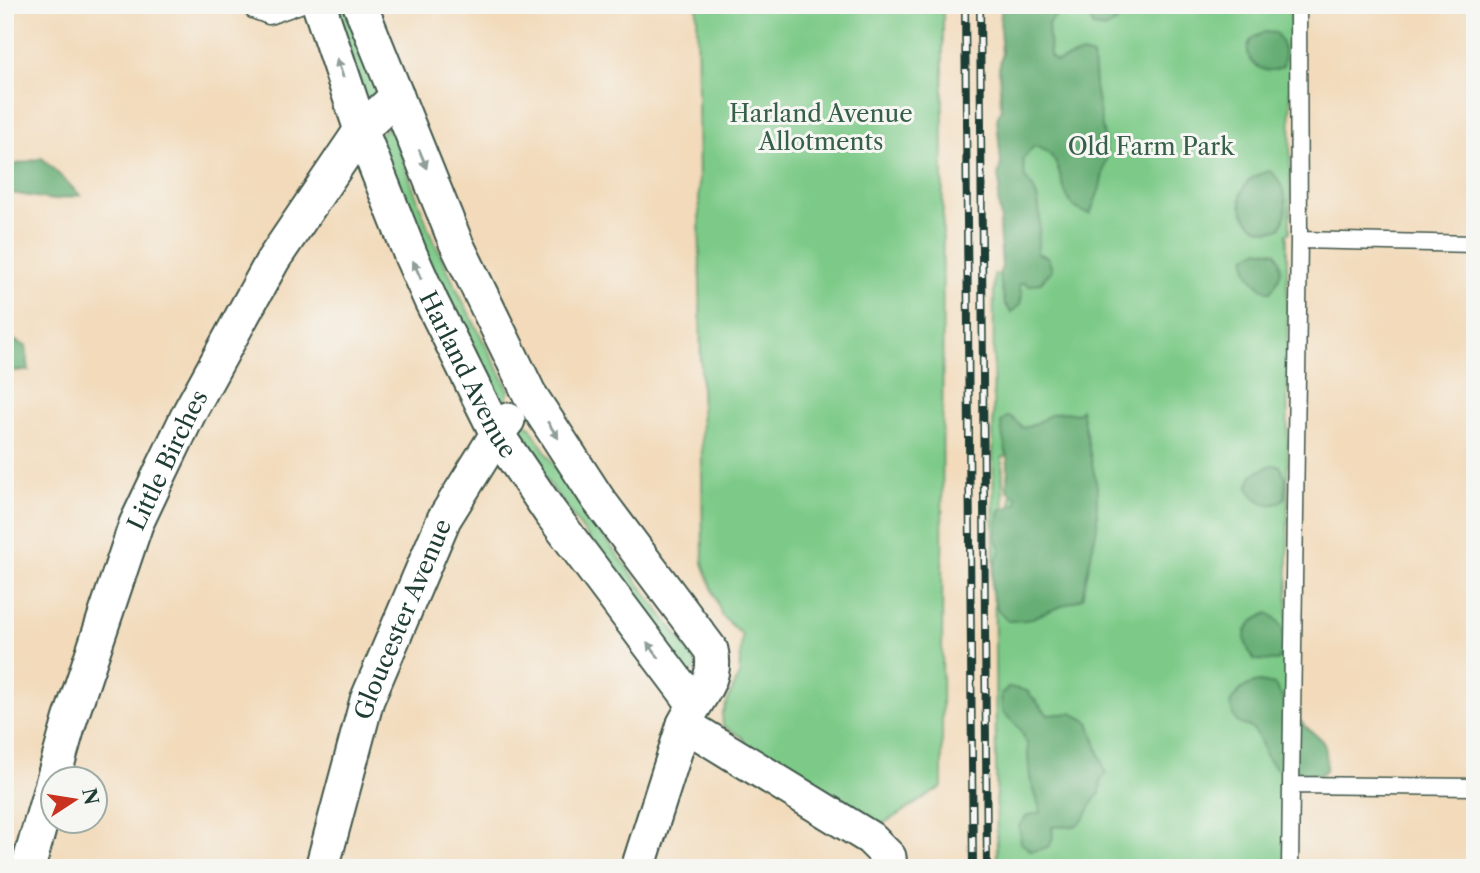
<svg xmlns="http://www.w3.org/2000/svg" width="1480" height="873" viewBox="0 0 1480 873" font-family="'Libre Caslon Text',serif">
<rect width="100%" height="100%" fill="#f6f6f2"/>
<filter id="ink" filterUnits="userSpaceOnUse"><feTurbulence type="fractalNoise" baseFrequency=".0143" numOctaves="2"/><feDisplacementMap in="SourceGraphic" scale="14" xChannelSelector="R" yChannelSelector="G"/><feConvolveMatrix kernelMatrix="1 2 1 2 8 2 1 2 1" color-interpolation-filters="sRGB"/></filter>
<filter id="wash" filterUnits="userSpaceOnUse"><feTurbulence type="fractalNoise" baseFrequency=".00686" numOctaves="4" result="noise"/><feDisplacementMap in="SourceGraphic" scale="28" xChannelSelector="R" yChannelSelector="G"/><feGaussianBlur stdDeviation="1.57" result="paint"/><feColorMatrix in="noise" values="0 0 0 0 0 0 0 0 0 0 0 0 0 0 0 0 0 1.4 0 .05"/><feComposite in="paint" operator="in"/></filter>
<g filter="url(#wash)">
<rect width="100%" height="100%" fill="#f2daba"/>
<!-- green -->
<path fill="#7dca88" stroke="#4e845e" stroke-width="2" fill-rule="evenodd" d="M335,5H342L346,10L376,90L374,99L365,102Z
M697,5H943L942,787L878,827L749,749L742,737L723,726L722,714L739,675L742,635L722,616L703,563Z
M1009,5H1291L1290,232L1287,234V244L1288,553L1285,868H997L993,444L994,275L999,274L1005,303L1010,311ZM1011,453L1012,621L1008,620L1002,458Z
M388,127L392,131L431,235L461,298L509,390L507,399L498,401L456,327L376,137Z
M524,422L530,427L571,492L694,658L696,667L693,671L685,672L514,435Z"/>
<!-- forest -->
<path fill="#66ae74" stroke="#427654" stroke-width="2" d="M1001,5H1125L1117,22L1105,29L1094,27L1087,13L1074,11L1056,15L1048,24L1050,56L1056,62L1083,53L1093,56L1095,86L1107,155L1100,188L1090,214C1050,206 1073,155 1034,146L1023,159L1025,178C1045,196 1040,228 1037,253L1048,257L1052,270L1040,283L1029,286L1024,282L1019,285L1022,295L1020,305L1011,312L1005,303L999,274L1002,267L999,227L1001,221L998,199L1000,186L998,176L1001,163L997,119L1001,109L999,68L1002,55L1000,29Z
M1264,32L1276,33C1284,45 1286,52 1283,66C1258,81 1238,52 1253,38C1254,37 1263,33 1264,32Z
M42,158L80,195L53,200L5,192V167Z
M1270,171C1286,184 1291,211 1280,228C1246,243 1217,182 1270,171Z
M1259,249L1276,252C1284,267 1281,279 1270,292C1256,287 1244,272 1246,257Z
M5,336L26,346L29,371H5Z
M1081,409L1097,487V527L1082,598L1027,620L1008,621C985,601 989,574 1001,549L996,538L1000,510L1017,504V497L1007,490C1006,481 1008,475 1008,467C1008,452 1001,438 1001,422L1007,417H1011L1023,428C1048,423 1045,407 1077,414Z
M1271,465L1280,466L1286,478L1285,498C1271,511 1257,502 1248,488L1252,475Z
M1268,613C1286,623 1290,645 1277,661L1254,660C1239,636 1242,625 1268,613Z
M1259,682L1275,685C1282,697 1290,709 1298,719C1318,742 1329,733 1326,770C1322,773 1317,778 1312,779C1296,783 1272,769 1265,755C1262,748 1261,740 1257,734C1244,717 1237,736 1230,703C1239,690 1244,685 1259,682Z
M1009,687L1027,691L1048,715L1072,713L1089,722L1106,774L1101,780L1100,794C1088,802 1090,818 1076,825C1068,829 1060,825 1052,827C1055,846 1049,849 1031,851L1021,843L1019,826L1027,816L1041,812L1030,778L1027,744L1020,729L1002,711L1001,694Z"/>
</g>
<g filter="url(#ink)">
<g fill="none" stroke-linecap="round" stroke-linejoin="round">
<!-- service casing -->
<g stroke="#3f5548" stroke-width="19">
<path id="service" d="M249,5L253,10L269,16L300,5
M1298,5L1299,240
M1291,785L1299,240L1475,244
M1290,868L1291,785L1475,787"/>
</g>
<!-- minor casing -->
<g stroke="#3f5548" stroke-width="37">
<g id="minor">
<path id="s1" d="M319,5L361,130L411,256L431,301L497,434L550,512L694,704"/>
<path d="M360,5L456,243L529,393L598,499L711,650C719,680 697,697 684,724L638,868"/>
<path d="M684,724L870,838L889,857L890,868"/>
<path id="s2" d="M28,868L70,720L136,524L154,486L190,411L273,260L361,130L397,96"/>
<path id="s3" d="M322,868L367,700L444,519L497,434L508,420"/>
</g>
</g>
<!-- service -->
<use href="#service" stroke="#fff" stroke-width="16"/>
<!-- minor -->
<use href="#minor" stroke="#fff" stroke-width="33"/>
<!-- rail casing -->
<g stroke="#1f3d34" stroke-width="8">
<path id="rail" d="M965,5L973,868
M980,5L987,868"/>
</g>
<!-- rail -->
<use href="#rail" stroke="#f6f6f2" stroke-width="5" stroke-dasharray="16" stroke-linecap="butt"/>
</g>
<!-- one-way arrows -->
<defs><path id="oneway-solid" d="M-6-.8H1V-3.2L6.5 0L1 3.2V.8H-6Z" transform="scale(1.75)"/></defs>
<g fill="#8f9e9a">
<use href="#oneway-solid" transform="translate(340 68) rotate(-109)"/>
<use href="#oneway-solid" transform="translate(423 159) rotate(68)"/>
<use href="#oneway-solid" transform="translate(417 270) rotate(-114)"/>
<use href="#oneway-solid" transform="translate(553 430) rotate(57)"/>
<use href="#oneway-solid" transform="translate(653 650) rotate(-127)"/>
</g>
</g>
<g text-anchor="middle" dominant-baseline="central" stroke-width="6" stroke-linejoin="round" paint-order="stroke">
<!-- park labels -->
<g font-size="24" fill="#366049" stroke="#f6f6f2">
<text x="821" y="113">Harland Avenue<tspan x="821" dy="28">Allotments</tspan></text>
<text x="1151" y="146">Old Farm Park</text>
</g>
<!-- street labels -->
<g font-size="24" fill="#1f3d34" stroke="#f6f6f2">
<text stroke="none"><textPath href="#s1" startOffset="399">Harland Avenue</textPath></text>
<text stroke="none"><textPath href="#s2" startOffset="432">Little Birches</textPath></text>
<text stroke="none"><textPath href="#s3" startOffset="262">Gloucester Avenue</textPath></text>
</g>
</g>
<!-- margin -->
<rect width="1480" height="873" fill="none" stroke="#f6f6f2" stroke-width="28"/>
<!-- north arrow -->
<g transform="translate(74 800) rotate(78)"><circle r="33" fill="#f6f6f2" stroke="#a0aca6" stroke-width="2"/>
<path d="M0-5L12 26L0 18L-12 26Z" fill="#c8321e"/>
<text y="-10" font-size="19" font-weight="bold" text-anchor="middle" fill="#1f3d34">N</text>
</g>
</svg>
